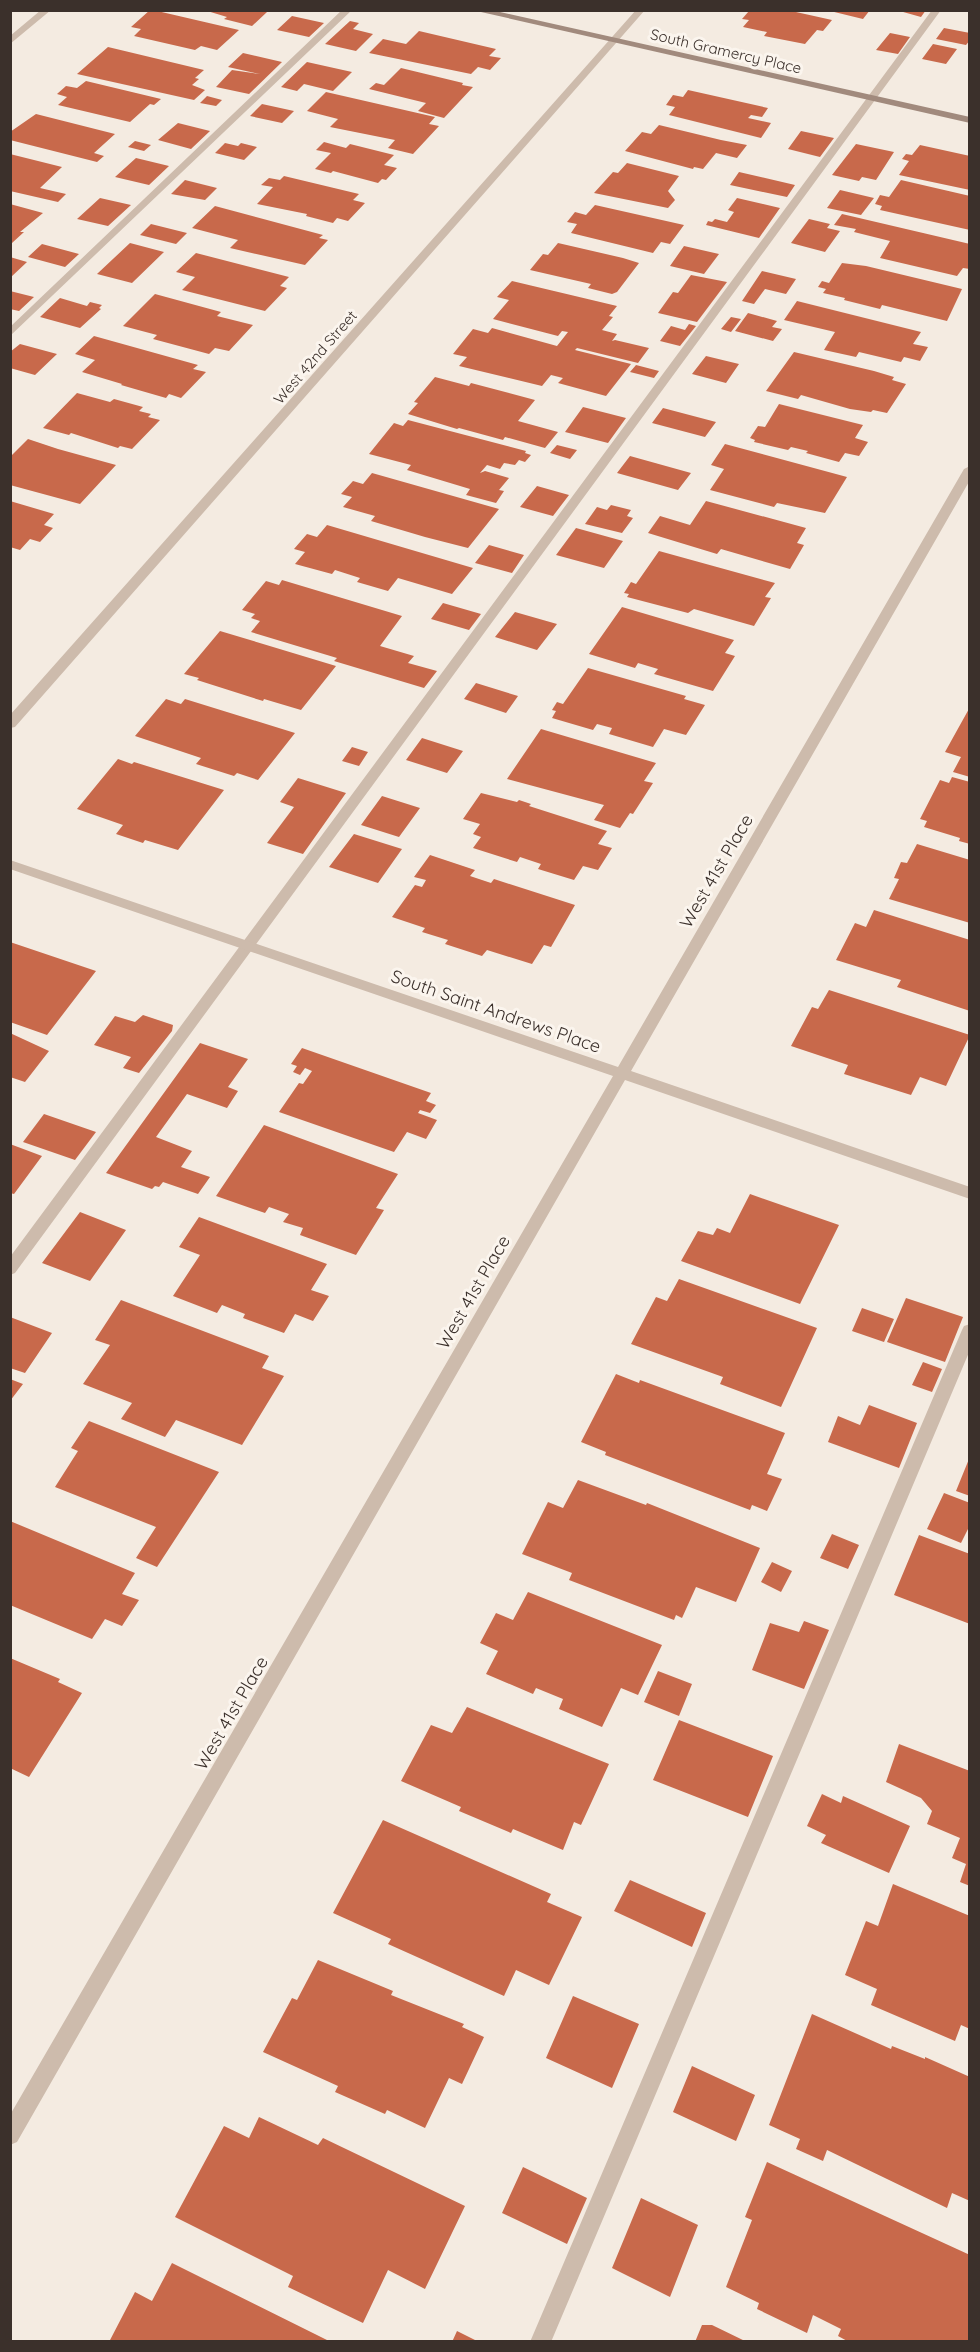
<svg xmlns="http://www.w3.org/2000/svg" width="980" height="2352" viewBox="0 0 980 2352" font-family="Quicksand,sans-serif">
<rect width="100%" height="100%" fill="#f4ebe1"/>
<!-- building -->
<path fill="#c8694b" d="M150,10H153L239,30L217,50L201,46L195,50L134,36L141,29L131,27Z
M204,10H258L267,12L252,26L224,19L227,17Z
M757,10H787L832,20L823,31L817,30L805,44L764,36L767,32L743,27L749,20L742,19L749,11Z
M826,10H870L863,19Z
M896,10H926L921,17Z
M292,16L324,23L309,37L277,30Z
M350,21L359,23L353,29L373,34L356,51L325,44Z
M944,28L970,33V40L966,45L936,39Z
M419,31L496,49L489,56L501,58L490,70L478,67L471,74L369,53L383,39L406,44Z
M890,33L910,37L898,54L876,50Z
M933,44L957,49L946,64L922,59Z
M108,47L204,70L195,78L199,79L192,85L205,90L194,100L77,74Z
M243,53L282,62L249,94L216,87L232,70L260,74L228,67Z
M307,62L352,72L333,91L304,84L297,91L281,87Z
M401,68L463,83L462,85L473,87L444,118L418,111L426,103L369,89L376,83L384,85Z
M86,81L161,99L154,105L150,104L130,122L58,105L67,97L57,94L66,86L77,88Z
M688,90L768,108L762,117L751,115L748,118L771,123L761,138L669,115L675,107L666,105L673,95L683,97Z
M326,92L435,117L429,124L439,126L413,154L388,148L395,140L330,127L338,119L307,111Z
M207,96L222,100L216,106L200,103Z
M262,104L294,111L282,123L250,116Z
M36,114L115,134L94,153L104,156L97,162L10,140V132Z
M178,123L210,131L191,149L158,140Z
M659,125L721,140L747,145L737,158L716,153L703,169L694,167L693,169L625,151L642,132L651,134Z
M801,131L834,138L820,157L788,149Z
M135,141L151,145L144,151L128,147Z
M324,142L346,148L350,144L394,155L384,165L397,168L386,180L382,179L378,183L333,171L331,173L315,169L331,153L316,150Z
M225,143L238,146L241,143L257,147L244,160L215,153Z
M856,144L894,152L876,180L862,177L859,181L832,175Z
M920,145L970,156V190L899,175L909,161L902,159L906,154L912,155Z
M10,154L62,167L40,188L66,194L58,202L10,191Z
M136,158L169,166L149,185L115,177Z
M627,163L679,176L668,191L675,200L668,208L594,193L613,172L618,173Z
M739,172L795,185L787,197L730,185Z
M284,176L359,194L353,200L365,203L348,221L337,218L333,223L306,216L307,214L257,204L273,187L261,185L269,178L280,180Z
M185,180L217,188L205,200L171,194Z
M901,180L970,196V230L880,210L882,206L875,204L880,195L889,197Z
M840,190L874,198L861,215L827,208Z
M100,198L131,205L108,226L77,219Z
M737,198L780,208L759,238L706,225L708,221L712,222L715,219L727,222L734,212L728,210Z
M10,204L43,213L20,232H24L12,243Z
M595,205L684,225L670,244L661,242L653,253L571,233L577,224L567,222L575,212L586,215Z
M215,206L323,235L319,238L328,240L305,265L230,248L238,240L192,228Z
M842,214L970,244V269L963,268L957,276L880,258L890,241L854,232L856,229L834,225Z
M809,219L830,224L827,228L840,231L825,252L791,243Z
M151,224L187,233L176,244L140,235Z
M130,243L164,252L132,283L97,274Z
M558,243L623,258L639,263L617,292L612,294L588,288L591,284L530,270L543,254L548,255Z
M42,244L79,254L65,267L28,257Z
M684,246L719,254L704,274L670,266Z
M196,253L289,277L280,286L287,288L265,311L182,290L195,277L176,272Z
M10,257L27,262L10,278Z
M842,263L866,266L962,289L947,321L882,305L880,309L844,300L845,298L823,293L826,289L818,287L822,281L829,283Z
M762,271L796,279L786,294L765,289L754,304L742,301Z
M691,275L727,282L697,322L658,313L673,292L678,293Z
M512,281L617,306L609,316L613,317L602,330L617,334L612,341L615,340L649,348L638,363L577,348L575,350L631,364L606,396L558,383L563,378L551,375L542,386L459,366L467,357L453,354L473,329L488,333L492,328L557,346L568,332L562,331L558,336L493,319L509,300L497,297Z
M10,291L34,297L19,311L10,309Z
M155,294L221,312L217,316L253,325L229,351L215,348L209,354L153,339L157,335L123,326Z
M60,298L87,306L90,302L102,305L99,308L101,309L80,328L40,317Z
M797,301L921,332L913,344L928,347L920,361L904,357L901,362L859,352L856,357L824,350L835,332L784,320Z
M748,313L777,321L772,327L782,329L773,341L735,331Z
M731,317L741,319L731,332L721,329Z
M689,324L696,326L680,346L660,341L671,326L685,330Z
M94,336L198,365L193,369L206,372L181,398L169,394L166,398L121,385L122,384L82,372L95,360L75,354Z
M20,344L57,354L35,375L10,368V352Z
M794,352L874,371L894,377L892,380L906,384L887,413L873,410L871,412L850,409L801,395L798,399L766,391Z
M706,356L739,364L726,383L692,374Z
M636,365L659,371L654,378L630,372Z
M435,377L469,386L471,383L535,400L518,421L558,432L545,448L505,437L503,440L459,428L457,429L408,414L418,403L414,402Z
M77,393L110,402L114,399L143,407L139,411L151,414L148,417L160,420L132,449L120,446L118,448L71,433L69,435L43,428Z
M779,404L863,425L855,438L868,442L859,456L845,453L839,462L806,453L808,451L791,447L788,450L754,442L755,440L750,438L758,426L765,427Z
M583,407L626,418L608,443L565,432Z
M663,408L716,422L705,437L652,423Z
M408,420L526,451L525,453L531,455L525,462L519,460L515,465L504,463L500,469L487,465L480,473L485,471L509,478L499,490L504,491L496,503L466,495L470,489L407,470L411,465L369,454L394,423L403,426Z
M28,439L58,449L116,465L80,504L10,485V457Z
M725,444L847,477L825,513L777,503L774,507L710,490L724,469L711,465Z
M557,445L577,450L570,459L550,453Z
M630,456L691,473L678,490L617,473Z
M372,473L499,509L468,548L425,537L371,521L375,516L343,507L352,497L341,494L353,481L363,484Z
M537,486L569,495L553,516L520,507Z
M10,501L54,514L44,525L53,528L40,542L30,539L20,550L10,547Z
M706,501L806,528L797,543L804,545L790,569L721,549L717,554L648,533L660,516L690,525Z
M611,505L631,510L627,516L633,518L622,533L585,524L597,507L607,510Z
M327,525L473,568L452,594L398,578L388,591L357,582L360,578L335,570L332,574L295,564L305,552L294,549L307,534L317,537Z
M576,528L623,541L604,568L556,555Z
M489,545L524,555L512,573L475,563Z
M659,551L775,583L765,597L771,598L754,626L694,609L688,613L627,597L629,594L624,593L631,582L636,584Z
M282,580L402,616L380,646L414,656L408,663L437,671L424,688L334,661L337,658L251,632L260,621L251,618L255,614L242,610L266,581L279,585Z
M443,603L481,614L469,630L431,619Z
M622,607L734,640L725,653L735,656L713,691L654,674L658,669L638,663L635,668L589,654Z
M515,612L557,624L537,650L495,637Z
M220,631L336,666L301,710L264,699L263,701L197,680L199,678L184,674Z
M588,668L686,696L684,699L705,705L686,735L664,729L653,747L609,734L612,728L597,724L593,730L552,718L556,711L552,710L557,702L563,704Z
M476,683L518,696L506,713L464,699Z
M166,699L181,704L185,699L295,733L258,780L237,773L234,776L196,764L201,758L135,736Z
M970,707V777L953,772L961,757L945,752Z
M541,729L656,763L644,781L653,783L633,814L630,813L620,828L594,820L604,805L507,779Z
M422,738L463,751L447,773L406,760Z
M352,747L368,752L359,766L342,761Z
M118,759L132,764L134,762L224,790L178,850L145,840L143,843L116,834L123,825L77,809Z
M952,777L970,782V844L959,841L960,838L924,827L927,821L920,819L940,780L949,783Z
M298,778L346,793L303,854L267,843L294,807L280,802Z
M481,793L517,802L519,800L531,804L529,806L607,831L598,844L612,848L598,870L583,866L574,880L538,869L541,864L520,857L517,862L473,848L481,837L473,834L480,824L463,819Z
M382,796L420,808L399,837L361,825Z
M354,834L402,849L378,883L329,867Z
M917,844L970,860V923L889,899L899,879L894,878L901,862L907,863Z
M430,855L475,870L470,876L491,883L494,879L575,905L551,947L544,945L532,964L487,950L482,956L445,944L448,940L422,932L425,928L392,917L415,885L422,887L426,880L414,877Z
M874,910L970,940V1011L897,987L901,980L836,960L855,923L866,927Z
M10,942L96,971L47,1035L10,1022Z
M829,990L970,1035L946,1086L920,1077L911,1095L844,1074L848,1065L791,1046L812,1007L818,1009Z
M143,1015L173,1025L172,1031L139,1073L123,1068L131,1057L94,1045L115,1016L135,1022Z
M10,1033L49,1051L25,1082L10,1077Z
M200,1043L248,1059L228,1087L238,1091L227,1108L187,1094L156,1137L192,1151L181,1167L210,1177L198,1194L163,1182L159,1187L155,1186L152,1189L106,1173Z
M302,1048L431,1093L426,1101L436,1105L430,1113L420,1110L418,1113L437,1120L426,1139L407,1132L394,1152L279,1112L299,1083L303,1084L312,1071L305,1068L300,1075L293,1072L297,1066L291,1064Z
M44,1114L96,1132L75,1160L23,1142Z
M264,1125L398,1174L376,1208L384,1210L356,1255L300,1235L303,1228L283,1222L289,1214L269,1207L265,1213L216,1196Z
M10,1144L42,1156L14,1194L10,1193Z
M750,1194L839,1225L800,1304L681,1261L698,1231L713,1235L717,1228L730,1233Z
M80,1212L126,1230L90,1281L42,1263Z
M199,1217L327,1264L311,1290L329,1296L313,1321L295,1314L284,1333L243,1318L245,1314L222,1305L217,1313L173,1296L200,1255L179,1247Z
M679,1279L817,1328L781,1407L720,1384L723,1377L631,1344L656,1297L667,1301Z
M906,1298L963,1317L945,1362L887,1342Z
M121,1300L269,1356L262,1368L284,1376L242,1445L176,1420L165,1437L121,1419L132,1403L83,1384L110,1345L95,1340Z
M862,1308L894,1319L884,1342L852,1331Z
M10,1317L52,1333L25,1373L10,1368Z
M923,1362L942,1369L932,1392L912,1385Z
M616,1374L639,1383L640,1380L785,1433L767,1474L782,1479L767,1511L752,1505L750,1510L605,1455L606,1452L581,1442Z
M10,1379L23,1384L10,1401Z
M869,1405L917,1423L899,1468L828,1442L838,1416L860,1425Z
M89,1421L219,1472L157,1567L136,1558L156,1527L55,1487L78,1451L71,1448Z
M969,1459H970V1496L956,1491Z
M578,1480L646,1505L647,1503L760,1548L736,1602L696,1587L682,1618L676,1615L674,1620L569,1580L572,1573L522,1554L548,1502L563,1508Z
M944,1493L970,1503V1525L961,1543L927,1529Z
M10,1521L135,1573L122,1594L139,1600L122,1626L105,1619L92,1639L10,1605Z
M832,1534L859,1545L848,1569L820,1558Z
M919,1535L970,1554V1624L894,1595Z
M772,1562L792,1571L781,1592L761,1582Z
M528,1592L662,1645L638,1695L621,1688L602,1727L559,1709L563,1699L536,1688L533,1694L486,1674L498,1651L480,1643L496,1613L513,1620Z
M804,1621L829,1630L804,1689L752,1670L770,1623L799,1632Z
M10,1658L60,1679L58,1682L82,1693L29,1777L10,1768Z
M658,1671L692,1684L679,1716L644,1702Z
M467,1707L609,1764L581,1825L574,1822L563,1850L513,1829L511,1833L459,1811L461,1807L401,1781L431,1725L452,1733Z
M679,1720L773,1756L748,1817L653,1780Z
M899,1744L970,1771V1886L960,1882L966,1864L952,1858L960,1838L927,1824L932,1811L921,1798L886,1782Z
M822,1794L841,1803L843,1796L910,1826L889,1873L821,1843L826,1835L807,1826Z
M383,1820L551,1894L547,1902L582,1917L549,1985L516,1970L504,1996L388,1944L391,1939L333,1913Z
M630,1880L706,1913L692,1947L614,1911Z
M893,1884L970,1916V2029L961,2025L955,2041L871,2005L877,1989L845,1975L866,1921L878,1926Z
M318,1960L393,1991L391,1995L464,2024L462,2027L484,2037L462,2084L449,2078L425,2128L387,2110L385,2114L335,2092L338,2086L263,2052L292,1998L297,2000Z
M573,1996L639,2024L612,2088L546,2058Z
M812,2014L891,2049L892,2046L925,2059V2057L970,2077V2201L952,2193L947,2208L827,2150L823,2161L796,2149L800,2139L769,2125Z
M692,2066L755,2095L736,2141L673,2112Z
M259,2117L318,2145L323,2138L465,2206L425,2289L388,2270L363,2323L288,2287L293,2276L175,2217L224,2126L249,2138Z
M767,2162L970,2255V2342H849L838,2336L841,2329L813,2315L807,2333L757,2309L759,2303L726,2287L752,2220L745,2217Z
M523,2167L587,2198L567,2244L502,2213Z
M641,2198L698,2225L670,2297L612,2268Z
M172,2263L331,2342H109L135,2292L152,2301Z
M702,2325H712L747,2342H695Z
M457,2331L479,2342H452Z"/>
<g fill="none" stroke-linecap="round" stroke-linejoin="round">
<!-- lane -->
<path fill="#cdbbac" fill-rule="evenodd" d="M342,10H352L10,336V327Z
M932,10H941L15,1273L10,1275V1257Z
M970,1324V1350L551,2342H530L962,1330L964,1326Z"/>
<!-- street -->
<path fill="#cdbbac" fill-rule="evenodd" d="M41,10H51L10,44V36Z
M636,10H645L15,727L10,728V715Z
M970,466V480L631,1071L970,1187V1199L625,1080L17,2142L10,2145V2115L613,1076L10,869V860L618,1067L964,469Z"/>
<!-- secondary -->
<path fill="#a18a7d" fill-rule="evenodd" d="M472,10H491L970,117V123Z"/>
</g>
<g text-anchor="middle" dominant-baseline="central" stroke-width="6" stroke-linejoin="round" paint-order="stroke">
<!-- far-street labels -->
<g font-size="15" fill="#3b302b" stroke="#fbf5ee">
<text transform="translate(726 51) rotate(13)">South Gramercy Place</text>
<text transform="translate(315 357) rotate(-49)">West 42nd Street</text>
</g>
<!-- street labels -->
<g font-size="18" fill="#3b302b" stroke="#fbf5ee">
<text transform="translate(716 871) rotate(-60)">West 41st Place</text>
<text transform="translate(496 1011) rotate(19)">South Saint Andrews Place</text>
<text transform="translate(473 1292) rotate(-60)">West 41st Place</text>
<text transform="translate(231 1713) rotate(-60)">West 41st Place</text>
</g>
</g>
<!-- border -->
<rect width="980" height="2352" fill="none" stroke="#3b302b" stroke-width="24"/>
</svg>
